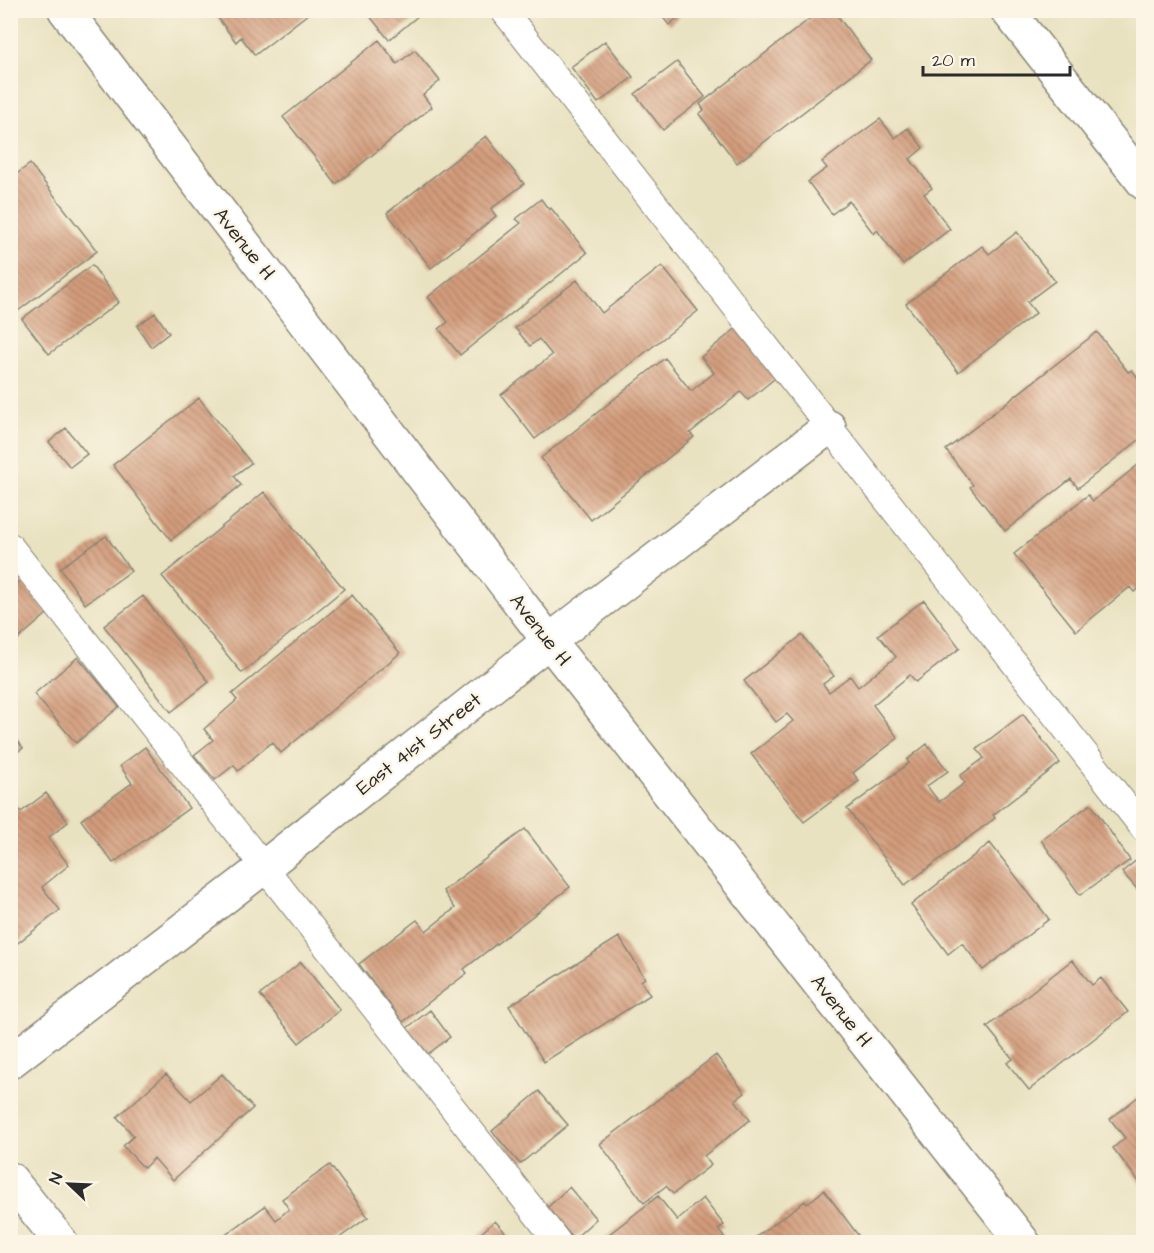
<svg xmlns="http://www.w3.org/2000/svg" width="1154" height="1253" viewBox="0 0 1154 1253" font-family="'Architects Daughter',sans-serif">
<defs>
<pattern id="building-back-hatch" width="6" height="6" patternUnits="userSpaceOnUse" patternTransform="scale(1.5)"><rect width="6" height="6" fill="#d39c7c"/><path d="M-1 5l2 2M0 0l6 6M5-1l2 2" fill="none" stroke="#ab7f66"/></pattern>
</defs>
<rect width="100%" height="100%" fill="#fcf5e5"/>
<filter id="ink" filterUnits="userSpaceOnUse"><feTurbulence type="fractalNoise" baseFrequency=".0167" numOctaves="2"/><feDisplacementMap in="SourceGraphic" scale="12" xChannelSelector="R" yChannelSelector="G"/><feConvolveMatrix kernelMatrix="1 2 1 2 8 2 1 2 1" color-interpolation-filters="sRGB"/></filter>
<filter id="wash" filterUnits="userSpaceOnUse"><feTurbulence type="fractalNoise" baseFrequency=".008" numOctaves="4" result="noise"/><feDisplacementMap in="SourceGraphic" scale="24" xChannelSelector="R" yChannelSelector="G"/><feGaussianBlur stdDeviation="1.35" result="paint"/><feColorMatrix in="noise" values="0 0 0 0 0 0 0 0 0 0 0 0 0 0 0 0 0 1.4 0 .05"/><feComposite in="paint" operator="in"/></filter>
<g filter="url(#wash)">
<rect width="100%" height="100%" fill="#e9e2c1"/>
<g id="blocks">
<!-- building -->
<path fill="url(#building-back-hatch)" d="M212,10H313L255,55L241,37L236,42Z
M365,10H425L389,40Z
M657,10H687L669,25Z
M821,10H833L871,60L737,163L699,114L704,110L700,104Z
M379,40L397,64L415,50L440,81L423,95L432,107L336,184L283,117Z
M605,41L633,77L598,103L571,67Z
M677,62L705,97L663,130L635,94Z
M880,119L895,138L908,128L923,148L910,159L932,188L924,194L950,229L903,265L877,230L874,234L849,201L832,214L808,182L827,168L822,162Z
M486,136L524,184L491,209L496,216L431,268L387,213Z
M30,164L97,251L10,317V179Z
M541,199L549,210L551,208L587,253L460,355L439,329L448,322L428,297L521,223L516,219Z
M1017,232L1055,281L1027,302L1036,313L958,372L906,304L982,246L989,254Z
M92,265L119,302L49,354L22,319Z
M662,266L698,311L535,439L501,395L552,355L539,339L530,346L515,328L577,280L602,313Z
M155,313L169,333L151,347L137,326Z
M744,322L783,372L748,400L741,392L690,433L694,437L591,520L541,458L665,358L691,391L714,373L701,357Z
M1097,332L1128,372L1132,370L1144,385V436L1078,488L1071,479L1005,531L970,487L973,485L946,450Z
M199,398L251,463L234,476L241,485L171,540L113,465Z
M66,428L87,454L70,467L49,442Z
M1144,460V585L1134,592L1130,587L1076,631L1014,554L1088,495L1093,501Z
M264,492L344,589L242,673L162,576Z
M106,536L131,571L85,604L60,568Z
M21,580L48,613L10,646V588Z
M352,595L400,653L281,753L272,742L238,771L234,765L215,780L194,755L213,740L204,729L237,700L232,694Z
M143,596L209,682L171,712L104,626Z
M924,600L960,648L916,682L910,675L873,705L898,738L853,773L859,781L804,822L751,754L793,721L787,714L776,722L744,681L802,635L834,676L823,684L829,692L850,676L858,687L896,657L878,635Z
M78,657L119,707L76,743L34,694Z
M1023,714L1060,763L993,815L995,818L905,885L847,809L909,763L907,760L927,744L948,771L927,786L939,802L965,783L960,776L984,758L977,749Z
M10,731L23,748L10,757Z
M145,747L189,808L113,863L81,820L132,783L120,766Z
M46,793L68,822L48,838L69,865L42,887L60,910L10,949V798L21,812Z
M1091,804L1130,860L1080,895L1041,840Z
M525,829L570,887L464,969L467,973L403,1022L359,964L417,920L426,931L455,908L443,891Z
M990,843L1049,919L983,970L962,943L948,954L911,905Z
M1144,854V897L1122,872Z
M619,937L645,978L641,981L650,995L544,1062L509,1006Z
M1072,960L1092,985L1101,978L1128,1012L1029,1090L1007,1063L1013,1059L987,1027Z
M301,962L340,1010L299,1043L260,995Z
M430,1010L450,1037L428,1054L407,1028Z
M716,1055L745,1093L735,1100L750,1120L704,1156L711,1165L673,1194L666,1186L644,1203L600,1144Z
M166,1074L191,1101L222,1074L253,1108L173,1180L154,1158L144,1168L123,1146L134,1136L117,1117Z
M539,1091L568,1125L520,1164L492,1131Z
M1144,1092V1188L1113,1148L1125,1138L1110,1119Z
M330,1165L368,1217L335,1241L336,1242H216L265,1206L276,1220L289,1209L282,1199Z
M569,1187L596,1219L574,1239L547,1208Z
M824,1190L861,1239L856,1242H749L805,1201L807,1204Z
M658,1196L677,1220L703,1198L724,1225L718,1229L726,1240L723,1242H599Z
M495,1221L514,1242H471Z"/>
</g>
</g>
<g filter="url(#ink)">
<use href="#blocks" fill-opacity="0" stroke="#8a8676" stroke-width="1.5"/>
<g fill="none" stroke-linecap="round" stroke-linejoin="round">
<!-- service casing -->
<g stroke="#8a8676" stroke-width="28">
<path id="service" d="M503,10L1144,829
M10,546L264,867L558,1242"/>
</g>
<!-- minor casing -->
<g stroke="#8a8676" stroke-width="36">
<path id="minor" d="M65,10L549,641L1023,1242
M10,1062L264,867L549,641L829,427
M10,1179L61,1242"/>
</g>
<!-- tertiary casing -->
<g stroke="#8a8676" stroke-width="36">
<path id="tertiary" d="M1007,10L1144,183"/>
</g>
<!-- service -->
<use href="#service" stroke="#fff" stroke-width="26"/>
<!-- minor -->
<use href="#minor" stroke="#fff" stroke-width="33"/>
<!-- tertiary -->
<use href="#tertiary" stroke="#fff" stroke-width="33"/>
</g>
</g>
<g text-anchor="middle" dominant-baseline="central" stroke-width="5" stroke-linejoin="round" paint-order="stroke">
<!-- street labels -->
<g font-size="20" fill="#2b2b2b" stroke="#fcf5e5">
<text transform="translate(244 244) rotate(52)">Avenue H</text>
<text transform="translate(540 630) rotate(52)">Avenue H</text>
<text transform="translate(419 744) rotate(-38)">East 41st Street</text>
<text transform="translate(841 1011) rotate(52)">Avenue H</text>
</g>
</g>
<!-- margin -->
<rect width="1154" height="1253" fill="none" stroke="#fcf5e5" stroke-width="36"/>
<!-- north arrow -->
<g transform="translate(69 1184) rotate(293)" stroke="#fcf5e5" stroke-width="4.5" paint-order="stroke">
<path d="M0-4.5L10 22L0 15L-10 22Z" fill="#2b2b2b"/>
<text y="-9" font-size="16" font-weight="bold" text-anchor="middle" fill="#2b2b2b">N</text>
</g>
<!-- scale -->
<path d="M923 66v9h147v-9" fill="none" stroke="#2b2b2b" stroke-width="3"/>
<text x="932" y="66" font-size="18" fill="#2b2b2b" stroke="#fcf5e5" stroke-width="4.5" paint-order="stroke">20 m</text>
</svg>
